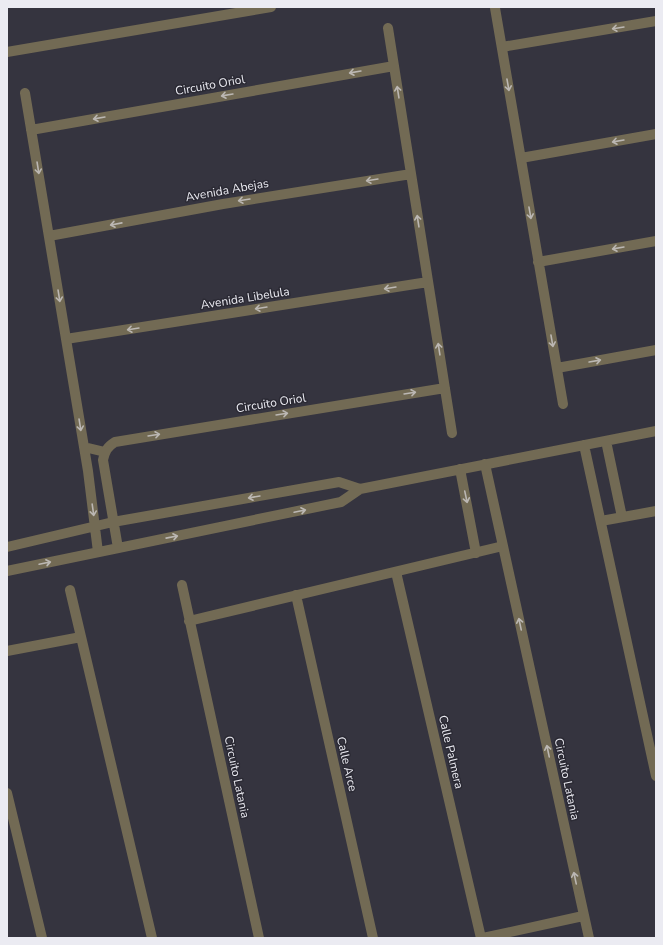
<svg xmlns="http://www.w3.org/2000/svg" width="663" height="945" viewBox="0 0 663 945" font-family="'Nunito Sans',sans-serif">
<rect width="100%" height="100%" fill="#35343f"/>
<g fill="none" stroke-linecap="round" stroke-linejoin="round">
<!-- minor -->
<path stroke="#726a54" stroke-width="10" d="M495,8L563,404
M388,28L452,433
M502,47L656,21
M7,52L271,7
M25,93L88,471L98,552
M31,130L394,66
M521,158L656,134
M49,236L223,204L411,174
M538,262L656,241
M66,339L428,282
M557,368L656,350
M606,441L622,517
M584,445L656,776
M84,447L105,452
M485,464L589,938
M460,469L476,553
M601,521L656,511
M7,547L113,522L339,482L360,489
M118,548L103,460C105,451 107,447 115,442L445,388
M7,571L341,502L360,489L656,431
M396,572L481,938
M182,585L259,938
M70,590L152,938
M296,595L373,938
M189,621L503,546
M7,651L81,637
M7,793L42,938
M483,938L583,916"/>
</g>
<!-- one-way arrows -->
<defs><path id="oneway-shaft" d="M-6 0H5M1.5-3L5.5 0L1.5 3" fill="none" stroke-width="1.6" stroke-linecap="round" stroke-linejoin="round"/></defs>
<g stroke="#bbb7b3">
<use href="#oneway-shaft" transform="translate(618 28) rotate(171)"/>
<use href="#oneway-shaft" transform="translate(355 72) rotate(170)"/>
<use href="#oneway-shaft" transform="translate(508 85) rotate(80)"/>
<use href="#oneway-shaft" transform="translate(398 92) rotate(-99)"/>
<use href="#oneway-shaft" transform="translate(227 95) rotate(170)"/>
<use href="#oneway-shaft" transform="translate(99 118) rotate(170)"/>
<use href="#oneway-shaft" transform="translate(618 141) rotate(170)"/>
<use href="#oneway-shaft" transform="translate(38 168) rotate(81)"/>
<use href="#oneway-shaft" transform="translate(372 180) rotate(171)"/>
<use href="#oneway-shaft" transform="translate(244 200) rotate(171)"/>
<use href="#oneway-shaft" transform="translate(530 213) rotate(80)"/>
<use href="#oneway-shaft" transform="translate(418 221) rotate(-99)"/>
<use href="#oneway-shaft" transform="translate(116 224) rotate(169)"/>
<use href="#oneway-shaft" transform="translate(618 248) rotate(170)"/>
<use href="#oneway-shaft" transform="translate(390 288) rotate(171)"/>
<use href="#oneway-shaft" transform="translate(59 296) rotate(81)"/>
<use href="#oneway-shaft" transform="translate(261 308) rotate(171)"/>
<use href="#oneway-shaft" transform="translate(133 329) rotate(171)"/>
<use href="#oneway-shaft" transform="translate(552 341) rotate(80)"/>
<use href="#oneway-shaft" transform="translate(439 349) rotate(-99)"/>
<use href="#oneway-shaft" transform="translate(595 361) rotate(-10)"/>
<use href="#oneway-shaft" transform="translate(410 393) rotate(-9)"/>
<use href="#oneway-shaft" transform="translate(282 414) rotate(-9)"/>
<use href="#oneway-shaft" transform="translate(80 425) rotate(81)"/>
<use href="#oneway-shaft" transform="translate(154 435) rotate(-9)"/>
<use href="#oneway-shaft" transform="translate(254 497) rotate(170)"/>
<use href="#oneway-shaft" transform="translate(466 497) rotate(78)"/>
<use href="#oneway-shaft" transform="translate(93 510) rotate(82)"/>
<use href="#oneway-shaft" transform="translate(300 511) rotate(-12)"/>
<use href="#oneway-shaft" transform="translate(172 537) rotate(-11)"/>
<use href="#oneway-shaft" transform="translate(45 563) rotate(-12)"/>
<use href="#oneway-shaft" transform="translate(520 624) rotate(-102)"/>
<use href="#oneway-shaft" transform="translate(548 751) rotate(-102)"/>
<use href="#oneway-shaft" transform="translate(575 878) rotate(-102)"/>
</g>
<g text-anchor="middle" dominant-baseline="central" stroke-width="3" stroke-linejoin="round" paint-order="stroke">
<!-- street labels -->
<g font-size="12" fill="#ebebf2" stroke="#2b2a34">
<text transform="translate(210 85) rotate(-10)">Circuito Oriol</text>
<text transform="translate(227 190) rotate(-10)">Avenida Abejas</text>
<text transform="translate(245 298) rotate(-9)">Avenida Libelula</text>
<text transform="translate(271 403) rotate(-9)">Circuito Oriol</text>
<text transform="translate(451 752) rotate(77)">Calle Palmera</text>
<text transform="translate(347 764) rotate(77)">Calle Arce</text>
<text transform="translate(237 777) rotate(78)">Circuito Latania</text>
<text transform="translate(567 779) rotate(78)">Circuito Latania</text>
</g>
</g>
<!-- border -->
<rect width="663" height="945" fill="none" stroke="#ebebf2" stroke-width="16"/>
</svg>
